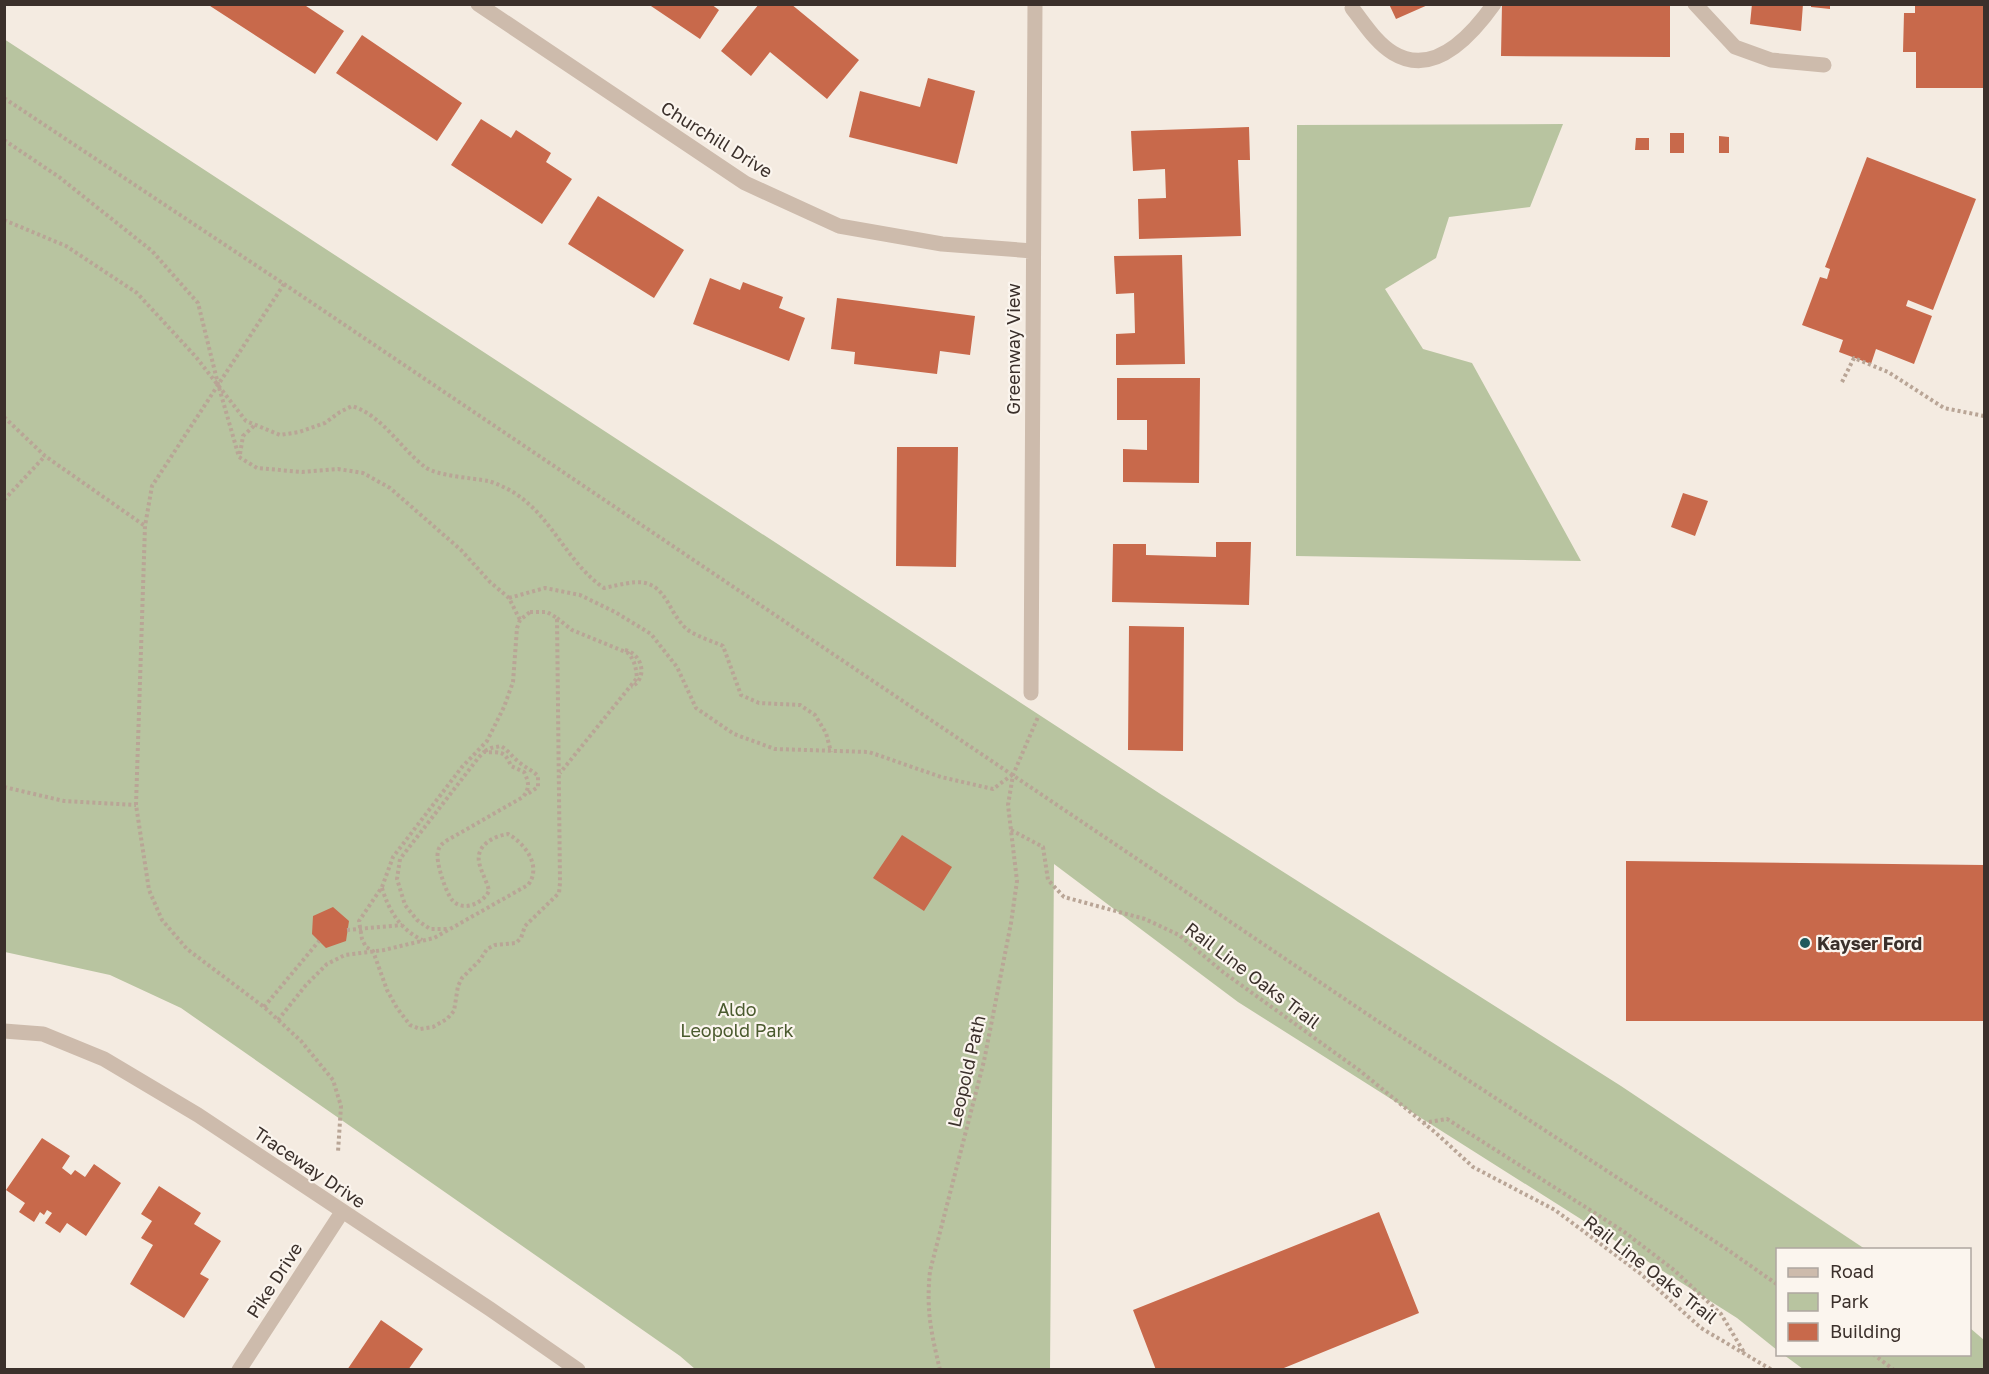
<svg xmlns="http://www.w3.org/2000/svg" width="1989" height="1374" viewBox="0 0 1989 1374" font-family="'Golos Text',sans-serif">
<rect width="100%" height="100%" fill="#f4ebe1"/>
<!-- green -->
<path fill="#b8c4a0" d="M4,39L1162,795L1621,1086L1865,1249L1778,1250L1777,1350L1737,1318L1238,1002L1054,864L1050,1369H695L680,1356L181,1008L110,975L5,952Z
M1563,124L1530,207L1449,217L1436,258L1385,289L1423,349L1472,363L1581,561L1296,556L1297,125Z
M1970,1328L1984,1340V1369H1803L1784,1355L1970,1354Z"/>
<!-- building -->
<path fill="#c8694b" d="M207,4H303L344,31L315,74Z
M648,4H711L719,10L700,39Z
M759,4H791L859,60L827,99L770,52L751,76L721,51Z
M1389,4H1430L1396,19Z
M1502,4H1670V57L1501,56Z
M1752,4H1803L1801,31L1750,24Z
M1811,4H1830V9L1811,7Z
M1915,4H1984V88H1916V52H1903L1904,13H1915Z
M362,35L462,103L437,141L336,73Z
M928,78L975,91L957,164L849,137L860,91L920,107Z
M481,119L511,138L516,130L551,153L546,162L572,179L542,224L451,165Z
M1249,127L1250,160H1238L1241,236L1139,239L1138,199L1166,198L1165,169L1133,171L1131,131Z
M1670,133H1684V153H1670Z
M1719,136L1729,137V153H1719Z
M1636,138H1649V150H1635Z
M1867,157L1976,199L1933,310L1908,300L1906,306L1932,316L1914,364L1876,349L1871,364L1839,352L1843,340L1802,325L1820,277L1827,279L1830,269L1825,267Z
M598,196L684,250L654,298L568,244Z
M1182,255L1185,364L1116,365V334L1135,333L1134,293L1116,294L1114,256Z
M710,278L740,290L743,282L783,297L779,308L805,318L789,361L693,324Z
M837,298L975,316L970,355L940,351L937,374L854,364L855,352L831,349Z
M1117,378H1200L1199,483L1123,482V449L1147,450V420H1117Z
M897,447H958L956,567L896,566Z
M1683,493L1708,501L1695,536L1671,527Z
M1216,542H1251L1249,605L1112,602L1113,544H1146V555L1216,557Z
M1129,626L1184,627L1183,751L1128,750Z
M902,835L952,867L924,911L873,878Z
M1626,861L1984,865V1021H1626Z
M333,907L349,921L346,941L326,948L312,934L313,916Z
M42,1138L70,1156L62,1168L71,1175L75,1170L85,1177L94,1164L121,1183L86,1236L67,1223L60,1233L45,1223L52,1213L47,1210L44,1215L40,1212L34,1222L19,1212L25,1203L6,1190Z
M159,1186L201,1213L194,1224L221,1241L200,1274L209,1279L184,1318L130,1284L153,1245L141,1238L152,1221L141,1214Z
M1379,1212L1419,1313L1279,1370H1156L1133,1310Z
M381,1320L423,1349L408,1370H347Z"/>
<g fill="none" stroke-linecap="round" stroke-linejoin="round">
<!-- path -->
<path stroke="#b9a596" stroke-width="4" stroke-dasharray="3 3" stroke-linecap="butt" d="M4,98L284,284L1376,1020L1728,1250L1778,1285
M4,140L59,177L152,251L198,303L218,384L239,457L257,468L302,472L338,469L363,473L390,488L461,550L490,582L509,598L520,620
M4,220L66,246L137,293L196,357L246,421L280,435L299,432L325,423L340,412L352,406C383,416 400,448 425,467C437,476 473,478 488,481C496,483 506,488 513,492C552,516 567,563 604,588C638,581 653,574 671,608C675,615 682,626 688,630C698,637 712,641 723,646L741,695L759,703L800,705L815,715L826,733L831,752
M284,284L152,486L145,526L136,805L149,890L162,920L187,949L264,1007L301,1041L333,1080L341,1106L338,1152
M1842,382L1854,358L1888,372L1944,408L1984,416
M4,417L45,456L145,526
M240,454L243,436L255,425
M4,500L45,456
M509,598L545,588L580,595L615,612L651,634L677,667L696,708L734,734L775,749L869,752L941,777L993,789L1012,775
M530,612H547L557,618L560,883L559,893L525,926L521,938L516,943L495,945L487,949L480,960L462,978L458,986L454,1011L447,1019L433,1027L420,1029L410,1025L397,1008L387,990L373,951L366,947L362,939L359,921L382,887L393,857L462,767L487,741L504,707L513,682L517,628L520,620Z
M557,618L572,630L628,653C635,661 636,668 637,678L560,773
M625,650C643,654 648,679 631,687
M485,751L491,748L501,746C509,751 513,758 520,763C526,768 532,770 538,776V787L526,795
M4,787L64,801L136,805
M1011,830L1043,847L1048,880L1064,897L1145,919L1179,935L1223,972L1359,1070L1436,1133L1473,1167L1555,1210L1641,1274L1701,1328L1772,1370
M382,888C389,911 400,929 422,940
M347,930L402,925
M264,1007L319,941
M278,1020L306,985L327,964L345,955L384,950L434,938L528,885C542,867 526,844 508,834C494,836 476,845 479,862C481,872 487,881 489,891C483,903 464,912 453,901C446,894 435,860 438,852C439,846 442,844 446,841L523,797C530,788 529,782 524,772L511,766C504,749 500,753 484,752L479,757L400,859L397,879L405,905L417,920L430,929H449
M1423,1123L1447,1119L1623,1231L1674,1270L1721,1314L1745,1354
M1873,1354L1894,1370
M940,1370C931,1332 926,1310 930,1271L984,1061L1011,923L1017,881L1008,805L1013,775L1038,717"/>
<!-- lane -->
<path stroke="#cdbbac" stroke-width="15" d="M1695,4L1735,47L1771,60L1824,65
M1352,8C1364,23 1376,43 1393,53C1434,78 1472,35 1494,4"/>
<!-- street -->
<path stroke="#cdbbac" stroke-width="15" d="M478,4L745,183L839,226L942,244L1033,251
M1031,693L1035,4
M4,1031L43,1034L104,1059L198,1115L490,1309L578,1370
M239,1370L342,1212"/>
</g>
<!-- markers -->
<circle fill="#1f5a5e" stroke="#fbf5ee" stroke-width="2" cx="1805" cy="943" r="6"/>
<g text-anchor="middle" dominant-baseline="central" stroke-width="4.5" stroke-linejoin="round" paint-order="stroke">
<!-- street labels -->
<g font-size="18" fill="#3b302b" stroke="#fbf5ee">
<text transform="translate(717 139) rotate(32)">Churchill Drive</text>
<text transform="translate(1013 349) rotate(-90)">Greenway View</text>
<text transform="translate(1253 975) rotate(37)">Rail Line Oaks Trail</text>
<text transform="translate(966 1071) rotate(-77)">Leopold Path</text>
<text transform="translate(310 1167) rotate(34)">Traceway Drive</text>
<text transform="translate(1651 1269) rotate(38)">Rail Line Oaks Trail</text>
<text transform="translate(274 1280) rotate(-57)">Pike Drive</text>
</g>
<!-- poi labels -->
<g font-size="18" font-weight="bold" fill="#3b302b" stroke="#fbf5ee" text-anchor="start">
<text x="1817" y="943">Kayser Ford</text>
</g>
<!-- park labels -->
<g font-size="18" fill="#4a5a2e" stroke="#fbf5ee">
<text x="737" y="1009">Aldo<tspan x="737" dy="21">Leopold Park</tspan></text>
</g>
</g>
<!-- border -->
<rect width="1989" height="1374" fill="none" stroke="#3b302b" stroke-width="12"/>
<!-- legend -->
<rect x="1776" y="1248" width="195" height="108" fill="#fbf5ee" stroke="#aea6a0" stroke-width="1.5"/>
<rect x="1788" y="1268" width="30" height="9" fill="#cdbbac" stroke="#aea6a0" stroke-width="1.5"/>
<text x="1830" y="1278" font-size="18" fill="#3b302b">Road</text>
<rect x="1788" y="1293" width="30" height="18" fill="#b8c4a0" stroke="#aea6a0" stroke-width="1.5"/>
<text x="1830" y="1308" font-size="18" fill="#3b302b">Park</text>
<rect x="1788" y="1323" width="30" height="18" fill="#c8694b" stroke="#aea6a0" stroke-width="1.5"/>
<text x="1830" y="1338" font-size="18" fill="#3b302b">Building</text>
</svg>
